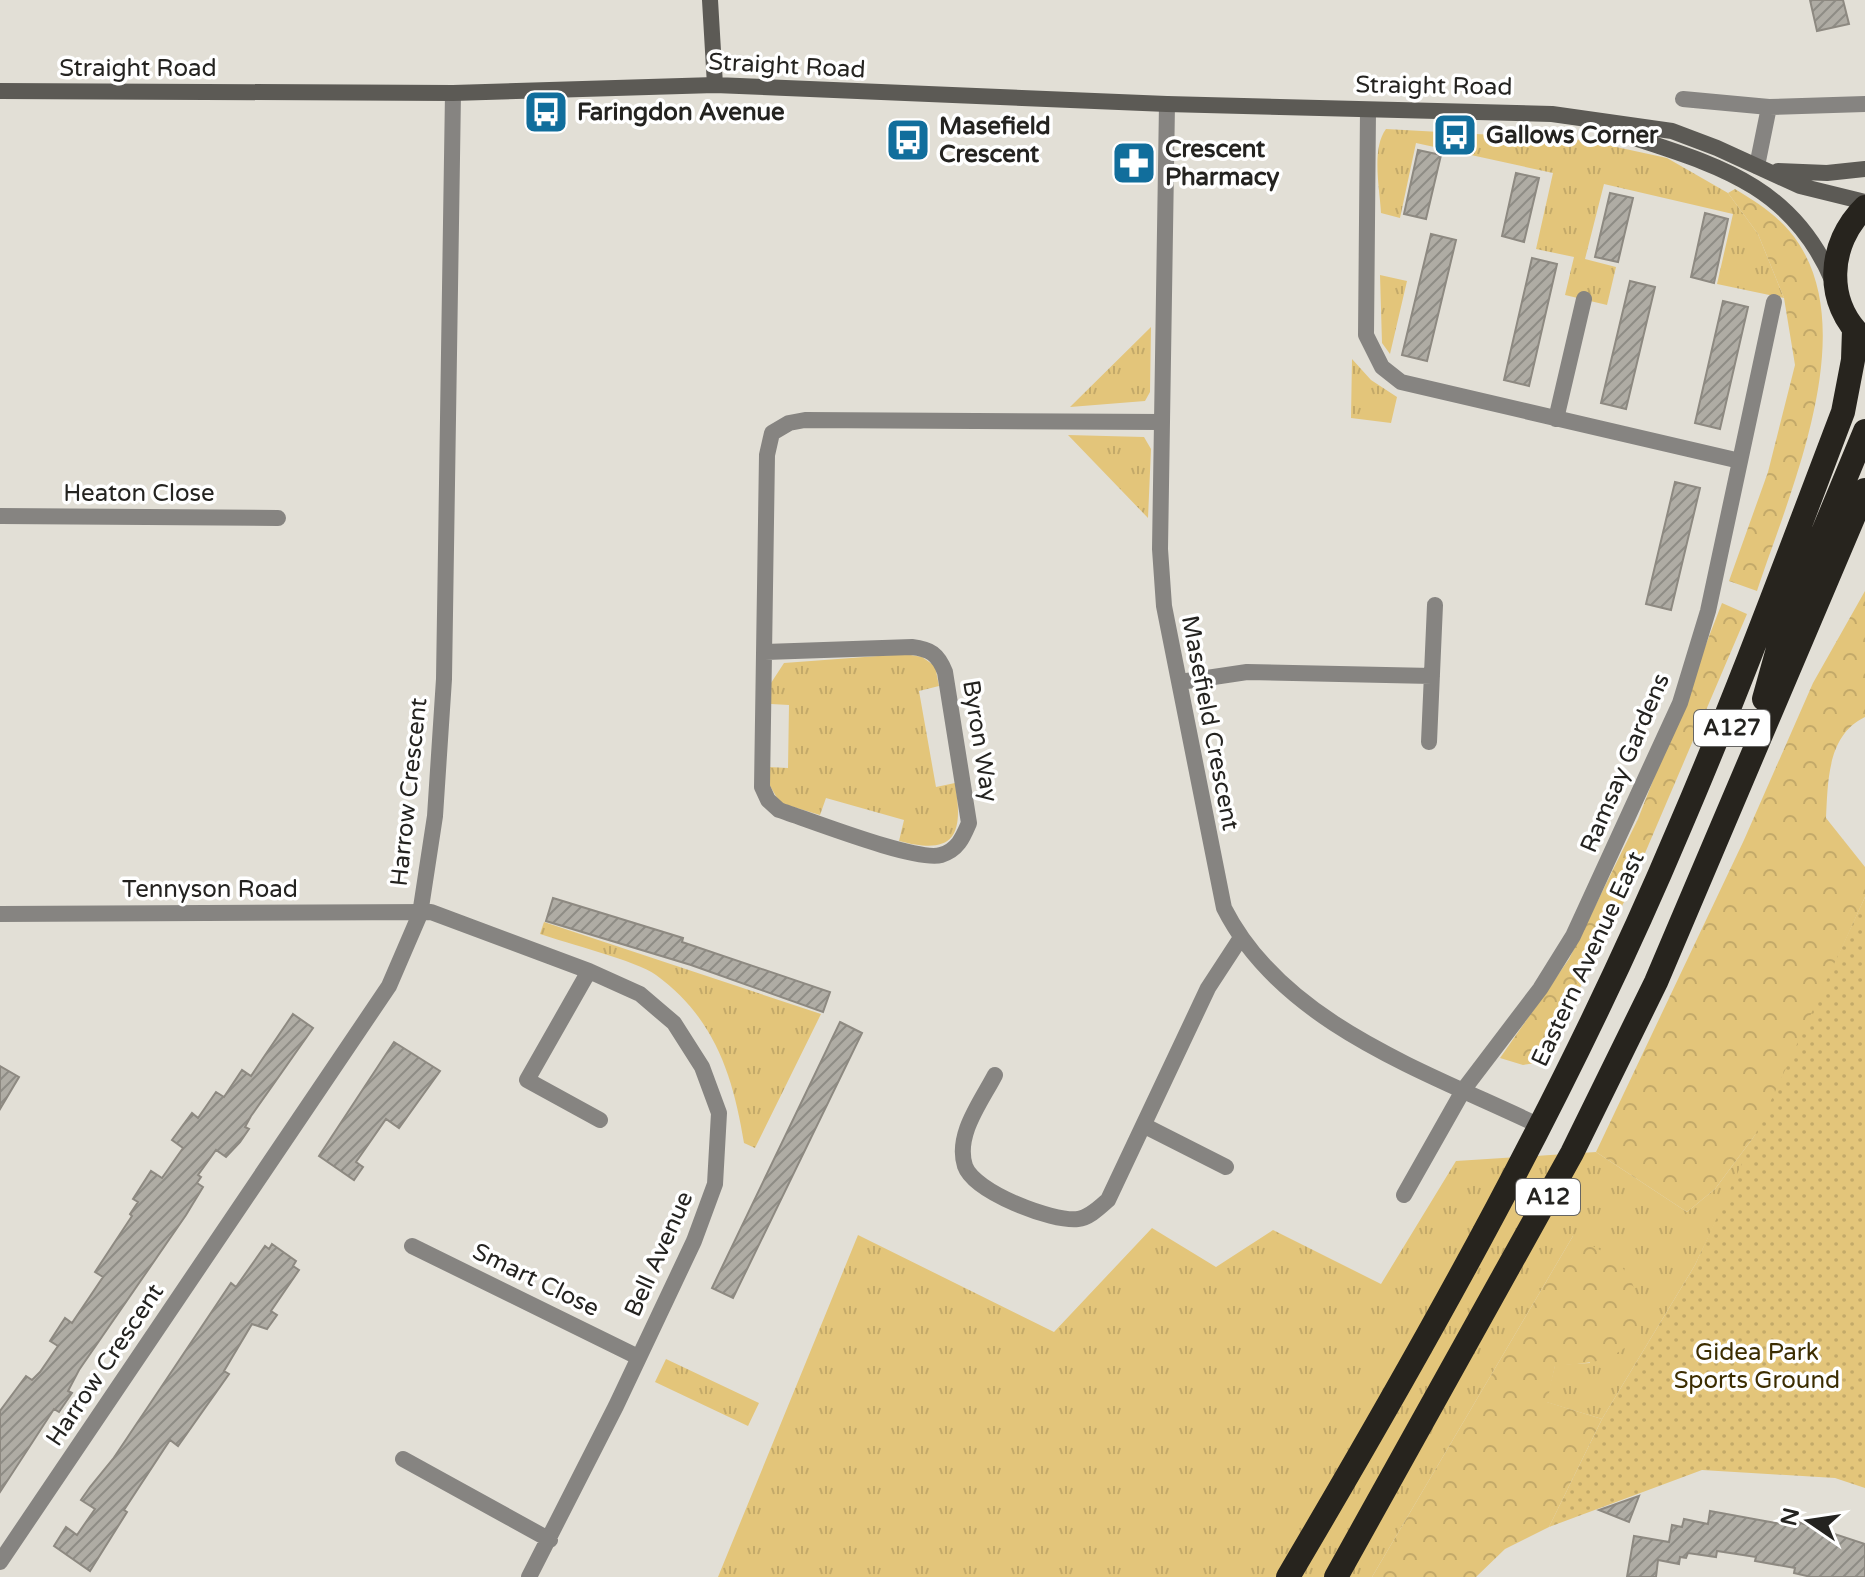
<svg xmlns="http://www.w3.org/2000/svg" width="1865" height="1577" viewBox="0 0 1865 1577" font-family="'Varela Round',sans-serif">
<defs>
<pattern id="grass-tufts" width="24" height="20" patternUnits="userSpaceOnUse" patternTransform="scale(2)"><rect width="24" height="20" fill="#e3c57a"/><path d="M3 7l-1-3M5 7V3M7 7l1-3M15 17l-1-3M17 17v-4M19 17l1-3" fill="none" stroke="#c3a969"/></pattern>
<pattern id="forest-crowns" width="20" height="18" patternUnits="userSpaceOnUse" patternTransform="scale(2)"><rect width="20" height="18" fill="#e3c57a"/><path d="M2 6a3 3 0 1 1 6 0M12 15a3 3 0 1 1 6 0" fill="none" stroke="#c3a969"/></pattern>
<pattern id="park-dots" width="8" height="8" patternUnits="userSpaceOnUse" patternTransform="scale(2)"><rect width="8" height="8" fill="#e3c57a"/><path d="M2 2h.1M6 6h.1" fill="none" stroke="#c3a969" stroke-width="1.8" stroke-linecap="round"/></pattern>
<pattern id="building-hatch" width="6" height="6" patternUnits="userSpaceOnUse" patternTransform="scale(2)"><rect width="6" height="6" fill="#afaca4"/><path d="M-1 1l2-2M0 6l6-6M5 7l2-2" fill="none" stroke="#8e8c85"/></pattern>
</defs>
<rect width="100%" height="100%" fill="#e2dfd6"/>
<!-- grass -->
<path fill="url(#grass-tufts)" d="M1386,129L1584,140L1667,158L1728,193L1758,234L1784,298L1717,284L1733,214L1604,184L1585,259L1616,267L1607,305L1565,295L1574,257L1536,249L1553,173L1416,143L1400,218L1381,213C1380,190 1371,149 1386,129Z
M1380,275L1407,281L1390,354L1382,343Z
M1151,327L1150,392L1145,401L1070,407Z
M1352,359L1371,380L1397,397L1391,423L1351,418Z
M1068,435L1144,437L1151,449L1148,518Z
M905,654L922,657L935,666L939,686L919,691L936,787L955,783C964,835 955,856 899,841L904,820L826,798L820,815L780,803L770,786L769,767L788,768L789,705L771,704V683L784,663Z
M544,922L821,1014L755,1148L744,1143C733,1076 715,1018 656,975C637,961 566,943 540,934Z
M1761,1127L1695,1265L1602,1419L1546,1402L1555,1365L1590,1363L1573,1236L1372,1577H718L858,1235L1054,1332L1152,1228L1216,1267L1273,1230L1381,1284L1456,1161L1596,1152L1687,1212L1715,1189Z
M666,1359L759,1403L748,1426L655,1382Z"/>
<!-- forest -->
<path fill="url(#forest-crowns)" d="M1735,189C1760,204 1783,219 1799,244C1860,338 1788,496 1757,591L1729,581L1768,472L1795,365L1784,298L1758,234L1728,193Z
M1865,591V717C1827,735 1828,782 1826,818L1865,867V897L1761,1127L1715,1189L1687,1212L1596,1152L1744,840L1813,683Z
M1722,603L1747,614L1625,900L1542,1062L1523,1065L1500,1058L1569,959L1638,819Z
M1573,1236C1624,1260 1640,1275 1640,1334C1611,1364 1595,1362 1555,1366L1547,1402L1602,1419L1549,1527L1505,1549L1476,1577H1372Z"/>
<!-- park -->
<path fill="url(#park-dots)" d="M1865,897V1488L1835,1478L1702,1470L1549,1527L1602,1419L1695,1265Z"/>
<!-- building -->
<path fill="url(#building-hatch)" stroke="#8d8981" stroke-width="2" d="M1810,0H1843L1849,24L1817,31Z
M1418,150L1441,155L1426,219L1404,214Z
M1516,173L1539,178L1524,242L1502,236Z
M1610,193L1633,198L1618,262L1595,257Z
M1705,213L1728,219L1714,283L1691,277Z
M1431,234L1456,240L1427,361L1402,355Z
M1532,258L1557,264L1529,386L1504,380Z
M1630,281L1655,287L1626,409L1601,403Z
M1723,301L1748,307L1720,429L1695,423Z
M1675,482L1700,488L1671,610L1646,604Z
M553,898L683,938L682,942L830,992L823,1012L691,965L546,921Z
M293,1014L313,1028L251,1116L245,1127L249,1129L240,1142L226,1157L216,1150L198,1175L201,1177L197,1183L203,1187L186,1215L79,1370L68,1391L72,1393L59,1412L54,1409L0,1492V1411L26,1376L32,1380L40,1372L58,1346L50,1341L65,1318L72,1323L103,1277L95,1272L132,1216L130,1214L138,1202L133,1199L151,1171L162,1178L183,1148L172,1140L192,1113L198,1118L216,1092L224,1097L242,1070L251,1076Z
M840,1022L862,1033L733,1298L712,1288Z
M394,1042L440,1071L399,1128L386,1119L356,1162L363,1167L354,1180L319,1156Z
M0,1066L19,1077L0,1109Z
M272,1244L296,1261L293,1266L299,1270L271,1311L277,1315L267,1329L252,1324L224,1371L229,1374L178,1446L170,1440L124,1510L127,1512L90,1571L54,1546L66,1527L77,1535L95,1509L81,1500L90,1487L113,1459L231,1283L236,1287L265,1246L269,1249Z
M1639,1496L1629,1522L1599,1510Z
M1710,1511L1793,1526L1795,1521L1865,1544V1577H1811L1794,1573L1795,1568L1755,1561L1756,1557L1717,1551L1716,1557L1688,1553L1686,1558L1680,1557L1679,1564L1658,1560L1656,1577H1627L1634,1536L1669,1542L1672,1525L1682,1527L1684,1519L1708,1524Z"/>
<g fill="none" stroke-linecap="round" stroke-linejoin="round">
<!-- street -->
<path stroke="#868481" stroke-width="16" d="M1683,99L1769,107L1865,104
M1167,104L1160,549L1164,606L1224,908C1283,1025 1428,1072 1540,1126
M1368,110L1366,335L1382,367L1401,382L1740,461
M1757,166L1769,107
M1556,419L1584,299
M0,516L278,518
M765,652L912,647C930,649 938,654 945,672L969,823C963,837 958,850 941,855C916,862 810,820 779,810L768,800L762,787L767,455L772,433L789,423L805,420L1161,422
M1180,682L1247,672L1432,676
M1429,742L1435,605
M0,914L431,912L589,971L640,994L674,1023L702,1067L719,1113L715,1184L694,1241L616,1406L529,1577
M589,971L527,1080L600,1120
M995,1075C981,1102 955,1135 965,1166C974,1192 1052,1222 1078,1219C1089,1218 1100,1207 1108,1200L1208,988L1240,939
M1145,1126L1226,1167
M1404,1195L1464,1089L1540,989L1573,936L1680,703L1708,611L1774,302
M412,1246L638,1357
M403,1459L550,1540
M0,1562L389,986L420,914L435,816L444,679L453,93"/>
<!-- secondary -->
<path stroke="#5c5a55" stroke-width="16" d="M710,0L715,85
M0,91L453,93L715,85L1167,104L1552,114L1672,131L1717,148L1800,186L1865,202
M1596,125C1696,161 1788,173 1833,282
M1778,171L1827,173L1865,169"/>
<!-- highway -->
<path stroke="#27241e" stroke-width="24" d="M1864,339C1824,303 1827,244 1865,207
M1764,699L1785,624L1865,431
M1288,1577C1431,1335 1570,1088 1679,829C1738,692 1790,551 1843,412L1853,360L1854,330
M1336,1577L1572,1153L1656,982L1865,490"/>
</g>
<!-- icons -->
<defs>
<g id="bus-square" transform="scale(2.3)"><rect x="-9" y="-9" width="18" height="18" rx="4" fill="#116e9c" stroke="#fff"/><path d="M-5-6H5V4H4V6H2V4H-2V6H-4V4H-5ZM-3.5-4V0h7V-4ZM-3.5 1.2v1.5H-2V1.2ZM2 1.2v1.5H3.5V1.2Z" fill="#fff"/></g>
<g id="pharmacy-square" transform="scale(2.3)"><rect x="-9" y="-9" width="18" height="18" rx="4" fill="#116e9c" stroke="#fff"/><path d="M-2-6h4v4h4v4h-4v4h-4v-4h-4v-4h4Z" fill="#fff"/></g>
</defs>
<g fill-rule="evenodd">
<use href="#bus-square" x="546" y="112"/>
<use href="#bus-square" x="1455" y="135"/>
<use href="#bus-square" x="908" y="140"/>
<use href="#pharmacy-square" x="1134" y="163"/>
</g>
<g text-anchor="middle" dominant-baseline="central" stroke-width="7" stroke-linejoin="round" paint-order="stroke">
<!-- shield labels -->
<g fill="#fff" stroke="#666563" stroke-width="2">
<rect x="1694" y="710" width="76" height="36" rx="6"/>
<rect x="1516" y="1179" width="64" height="36" rx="6"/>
</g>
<g font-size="22" font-weight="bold" fill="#242320">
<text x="1732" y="728">A127</text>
<text x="1548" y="1197">A12</text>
</g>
<!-- street labels -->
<g font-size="24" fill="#242320" stroke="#fff">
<text transform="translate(787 66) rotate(3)">Straight Road</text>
<text x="138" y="68">Straight Road</text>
<text transform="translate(1434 86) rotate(1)">Straight Road</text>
<text x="139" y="493">Heaton Close</text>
<text transform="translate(1210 723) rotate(79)">Masefield Crescent</text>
<text transform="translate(980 741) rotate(81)">Byron Way</text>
<text transform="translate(1625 763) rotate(-67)">Ramsay Gardens</text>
<text transform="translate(409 792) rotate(-84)">Harrow Crescent</text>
<text x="210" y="889">Tennyson Road</text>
<text transform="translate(1588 959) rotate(-65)">Eastern Avenue East</text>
<text transform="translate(659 1254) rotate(-66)">Bell Avenue</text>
<text transform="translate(536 1280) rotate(26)">Smart Close</text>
<text transform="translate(105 1365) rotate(-56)">Harrow Crescent</text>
</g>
<!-- poi labels -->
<g font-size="24" font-weight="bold" fill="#242320" stroke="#fff" text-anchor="start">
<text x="577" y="112">Faringdon Avenue</text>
<text x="939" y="126">Masefield<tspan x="939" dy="28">Crescent</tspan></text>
<text x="1486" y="135">Gallows Corner</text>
<text x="1165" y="149">Crescent<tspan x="1165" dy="28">Pharmacy</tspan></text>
</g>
<!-- park labels -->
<g font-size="24" fill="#3c2d01" stroke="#fff">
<text x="1757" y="1352">Gidea Park<tspan x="1757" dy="28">Sports Ground</tspan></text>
</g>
</g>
<!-- north arrow -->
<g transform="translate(1809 1521) rotate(283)" stroke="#ffffff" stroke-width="6" paint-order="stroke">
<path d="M0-6L14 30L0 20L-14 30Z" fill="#242320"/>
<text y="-12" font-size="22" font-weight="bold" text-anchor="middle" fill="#242320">N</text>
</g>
</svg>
